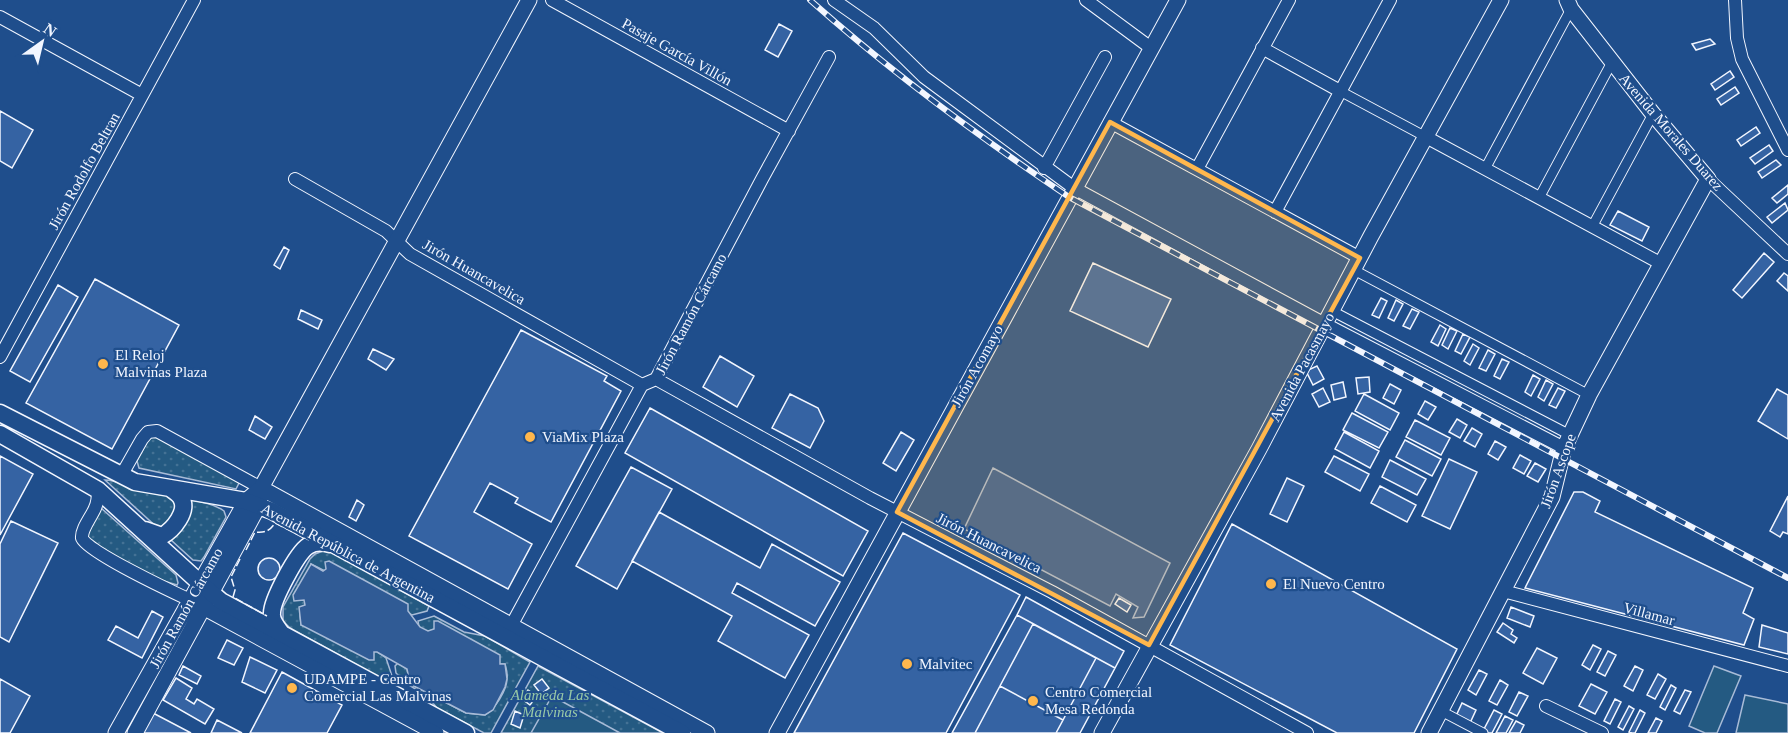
<svg xmlns="http://www.w3.org/2000/svg" width="1788" height="733" viewBox="0 0 1788 733" font-family="'Times New Roman',serif">
<defs>
<pattern id="grass-dots" width="8" height="8" patternUnits="userSpaceOnUse" patternTransform="scale(1.5)"><rect width="8" height="8" fill="#245a82"/><path d="M2 2h.1M6 6h.1" fill="none" stroke="#447295" stroke-width="1.8" stroke-linecap="round"/></pattern>
</defs>
<rect width="100%" height="100%" fill="#1f4e8c"/>
<!-- grass -->
<path fill="url(#grass-dots)" stroke="#a8bbd7" stroke-width="1.5" d="M152,437H156L240,481L236,489L139,468L137,461L148,440Z
M105,480C117,480 129,487 141,490C163,497 209,499 224,511L226,517L204,557L201,561L193,560Z
M101,508L176,575L178,583L177,585L154,578L85,539Z
M323,551H330L429,606L427,611L412,615L311,564L305,605L300,615L301,625L376,651L386,658L392,676L384,680L290,628L283,621V607L310,559L315,554Z
M434,616L464,632L485,636L530,662L491,733H484L437,708L427,696L407,684L396,673L395,666L398,663L407,669L410,684L466,713L485,715C495,708 507,691 507,678C508,674 506,668 505,664H500L434,629L427,632L419,627L418,621Z
M538,666L663,733H501Z"/>
<!-- pitch -->
<path fill="#245a82" stroke="#a8bbd7" stroke-width="1.5" d="M1714,666L1741,676L1717,733H1705L1689,726Z
M1745,695L1788,704V733H1736Z
M552,696L620,733H531Z"/>
<!-- parking -->
<path fill="#305b95" stroke="#a8bbd7" stroke-width="1.5" d="M993,468L1170,563L1144,617L1133,618L1138,607L1116,594L1110,606L964,529Z
M329,561L408,604V611L420,627L428,631L434,629V621H438L500,655V664H505L507,679L505,687L493,710L485,715L466,713L410,684L407,669L377,652H374V660H369L301,625L299,607L305,605L304,600L294,601L293,595L311,564L323,571L326,569L325,562Z"/>
<!-- building -->
<path fill="#3563a3" stroke="#f2f6ff" stroke-width="1.5" d="M779,24L792,31L778,57L765,50Z
M1710,39L1715,44L1696,50L1692,44Z
M1730,71L1734,77L1715,90L1711,84Z
M1735,87L1739,93L1721,105L1717,99Z
M0,111L33,130L12,168L0,161Z
M1756,127L1760,133L1741,146L1737,140Z
M1769,145L1773,151L1755,164L1750,158Z
M1776,160L1781,165L1762,178L1758,172Z
M1788,185V194L1777,203L1772,198Z
M1785,203L1788,210L1772,223L1767,217Z
M1618,211L1649,227L1642,241L1610,225Z
M284,247L289,250L280,269L274,265Z
M1764,253L1774,262L1742,298L1733,290Z
M1093,263L1171,299L1148,347L1070,311Z
M1784,273L1788,276V291L1777,281Z
M95,279L179,325L112,449L26,403Z
M58,285L78,297L30,382L10,371Z
M1381,298L1387,301L1379,318L1372,315Z
M1396,300L1403,304L1394,321L1388,318Z
M1412,309L1419,312L1410,329L1403,326Z
M301,310L322,320L318,329L298,319Z
M1440,325L1446,329L1438,346L1431,342Z
M1450,328L1457,331L1448,349L1442,345Z
M521,330L607,376L604,381L621,391L551,522L515,503L518,498L490,483L474,512L532,544L508,589L409,536Z
M1463,334L1470,337L1461,354L1455,351Z
M1473,344L1479,348L1470,365L1464,361Z
M373,349L394,359L386,370L368,359Z
M1488,350L1495,354L1486,371L1479,368Z
M720,356L754,376L737,407L703,387Z
M1502,359L1509,362L1500,379L1494,376Z
M1317,366L1324,379L1313,385L1306,371Z
M1533,375L1540,379L1531,396L1525,392Z
M1369,377L1370,392L1358,394L1356,378Z
M1546,380L1553,384L1544,401L1538,397Z
M1343,382L1346,397L1334,400L1331,385Z
M1390,384L1401,390L1394,404L1383,398Z
M1323,388L1330,402L1319,407L1312,394Z
M1558,388L1565,391L1556,408L1549,405Z
M1777,389L1788,395V439L1758,421Z
M790,394L818,408L824,421L810,448L772,428Z
M1364,394L1399,413L1390,430L1355,411Z
M1425,401L1436,407L1428,420L1418,414Z
M650,408L868,531L843,576L625,453Z
M1352,413L1388,432L1379,448L1343,430Z
M255,416L272,427L265,439L249,430Z
M1457,419L1467,425L1460,438L1449,432Z
M1415,420L1450,438L1441,455L1406,437Z
M1472,428L1482,434L1475,447L1464,441Z
M901,432L914,440L896,471L883,463Z
M1344,432L1379,451L1370,468L1335,449Z
M1405,440L1441,459L1432,476L1396,457Z
M1495,441L1506,447L1498,460L1488,454Z
M1520,455L1531,461L1524,474L1513,468Z
M0,456L33,474L0,535Z
M1334,456L1369,474L1360,491L1325,472Z
M1449,459L1477,472L1450,529L1422,516Z
M1390,460L1426,479L1417,495L1382,477Z
M1535,463L1546,469L1538,482L1527,476Z
M631,467L672,489L617,589L576,566Z
M1287,478L1304,486L1287,522L1270,514Z
M1380,486L1416,505L1407,522L1371,503Z
M1574,492H1583L1600,501L1595,512L1753,588L1743,613L1754,619L1744,645L1525,588Z
M1788,496V534L1783,532L1780,537L1770,531Z
M357,500L364,505L356,521L349,517Z
M659,512L760,568L772,544L840,582L815,626L737,583L732,593L809,635L785,678L718,641L732,616L632,561Z
M11,521L58,543L9,642L0,637V544Z
M1232,524L1457,649L1414,733H1337L1170,645Z
M903,533L1020,595L946,733H794Z
M258 569a11 11 0 1 1 22 0a11 11 0 1 1-22 0Z
M1026,597L1124,651L1115,668L1017,615Z
M1119,598L1131,605L1127,612L1115,604Z
M1511,607L1534,616L1530,627L1507,618Z
M152,611L163,617L142,658L108,640L116,626L138,638Z
M1017,615L1115,668L1080,733H952Z
M1503,623L1513,630L1511,634L1517,638L1514,643L1497,632Z
M1033,624L1096,658L1063,720L1000,686Z
M1762,625L1788,633V654L1759,647Z
M227,640L243,648L234,665L218,658Z
M1593,645L1601,649L1590,670L1582,665Z
M1537,648L1557,658L1543,684L1523,673Z
M1608,651L1616,655L1605,676L1597,672Z
M250,657L277,670L265,693L242,682Z
M183,666L201,676L197,684L179,675Z
M1635,666L1643,670L1633,691L1624,686Z
M1479,670L1487,674L1476,695L1468,690Z
M282,672L342,705L327,733H250Z
M1658,674L1666,679L1655,699L1647,695Z
M176,678L192,688L186,699L194,704L197,699L214,709L205,724L163,700Z
M0,679L30,696L10,733H0Z
M542,679L549,688L541,694L534,685Z
M1500,680L1508,685L1497,705L1489,701Z
M1591,684L1607,692L1595,714L1579,706Z
M1671,685L1676,688L1665,710L1660,707Z
M1000,686L1063,720L1056,733H975Z
M528,690L537,696L530,705L522,699Z
M1685,690L1691,692L1680,714L1674,711Z
M1519,692L1528,696L1517,716L1509,712Z
M1615,699L1621,702L1610,724L1604,721Z
M1462,703L1476,710L1470,723L1456,716Z
M1629,706L1634,709L1623,730L1618,727Z
M1494,710L1502,714L1492,733H1487L1483,731Z
M1640,710L1645,713L1635,733H1632L1629,732Z
M515,711L524,715L520,728L511,724Z
M153,713L191,733H142Z
M1505,716L1513,720L1506,733H1496Z
M1656,718L1662,721L1656,733H1648Z
M217,720L242,733H211Z
M1516,721L1524,725L1520,733H1509Z"/>
<g fill="none" stroke-linecap="round" stroke-linejoin="round">
<!-- pedestrian casing -->
<g stroke="#f2f6ff" stroke-width="11">
<path id="pedestrian" d="M1340,91L1426,137
M1485,169L1571,9
M1539,198L1612,62
M1592,227L1653,114
M1354,270L1589,395
M1332,311L1570,435
M1441,711L1483,733"/>
</g>
<!-- minor casing -->
<g stroke="#f2f6ff" stroke-width="14">
<path id="minor" d="M552,0L789,131
M834,0L874,28L924,77L1074,188L1325,324L1564,448
M1086,0L1151,48
M1735,0L1737,38L1742,59L1788,150
M0,17L142,95
M1262,48L1340,91
M1110,122L1360,258
M1426,137L1660,263
M1044,168L1105,57
M1197,169L1289,0
M295,179L386,231L410,254L642,385
M1708,179L1788,254
M1275,212L1390,0
M0,357L194,0
M656,379L870,498L1052,592L1307,733
M121,476L142,439L148,432L157,431L261,488
M98,490C98,496 98,502 95,508C92,516 81,529 82,538C84,550 175,593 190,600
M1503,591L1788,666
M511,626L642,385L656,379L762,179L829,57
M1546,706L1602,733"/>
</g>
<!-- tertiary casing -->
<g stroke="#f2f6ff" stroke-width="17">
<path id="tertiary" d="M261,488L707,733
M190,600L436,733
M116,733L246,501L261,488L529,0
M135,733L259,505L260,494
M777,733L1178,0
M1102,733L1259,449L1371,236L1501,0
M1429,733L1552,497L1564,448L1589,395L1708,179L1653,114L1571,9L1567,0"/>
</g>
<!-- secondary casing -->
<g stroke="#f2f6ff" stroke-width="19">
<path id="secondary" d="M0,413L135,482L246,501L272,511L682,733
M0,434L98,490L200,583L221,601L466,733
M145,530L162,536C173,530 189,511 181,498C179,494 174,491 170,488
M282,634C277,627 271,621 272,613C272,600 297,553 308,546C315,541 322,542 330,544"/>
</g>
<!-- pedestrian -->
<use href="#pedestrian" stroke="#1f4e8c" stroke-width="9"/>
<!-- minor -->
<use href="#minor" stroke="#1f4e8c" stroke-width="12"/>
<!-- tertiary -->
<use href="#tertiary" stroke="#1f4e8c" stroke-width="15"/>
<!-- secondary -->
<use href="#secondary" stroke="#1f4e8c" stroke-width="16"/>
<!-- rail casing -->
<g stroke="#f2f6ff" stroke-width="6">
<path id="rail" d="M810,0C891,72 979,137 1069,197L1788,578"/>
</g>
<!-- rail -->
<use href="#rail" stroke="#1f4e8c" stroke-width="4" stroke-dasharray="11" stroke-linecap="butt"/>
<!-- fence -->
<path stroke="#f2f6ff" stroke-width="1.5" stroke-dasharray="8 3" stroke-linecap="butt" d="M246,550L255,532C265,533 270,531 275,523L309,540
M240,559L231,577L235,590L233,597L267,616"/>
</g>
<!-- marked area -->
<path fill="#ffb74d" fill-opacity="0.2" stroke="#ffb74d" stroke-width="4.5" stroke-linejoin="round" d="M1110,122L1360,258L1149,645L897,512Z"/>
<!-- markers -->
<g fill="#ffb74d" stroke="#1f4e8c" stroke-width="2">
<circle cx="103" cy="364" r="6"/>
<circle cx="530" cy="437" r="6"/>
<circle cx="1271" cy="584" r="6"/>
<circle cx="907" cy="664" r="6"/>
<circle cx="292" cy="688" r="6"/>
<circle cx="1033" cy="701" r="6"/>
</g>
<g text-anchor="middle" dominant-baseline="central" stroke-width="4.5" stroke-linejoin="round" paint-order="stroke">
<!-- street labels -->
<g font-size="15" fill="#f2f6ff" stroke="#1f4e8c">
<text transform="translate(677 52) rotate(29)">Pasaje García Villón</text>
<text transform="translate(1671 132) rotate(49)">Avenida Morales Duarez</text>
<text transform="translate(84 171) rotate(-61)">Jirón Rodolfo Beltran</text>
<text transform="translate(474 272) rotate(30)">Jirón Huancavelica</text>
<text transform="translate(691 314) rotate(-62)">Jirón Ramón Cárcamo</text>
<text transform="translate(977 366) rotate(-61)">Jirón Acomayo</text>
<text transform="translate(1302 367) rotate(-62)">Avenida Pacasmayo</text>
<text transform="translate(1558 471) rotate(-70)">Jirón Ascope</text>
<text transform="translate(989 543) rotate(27)">Jirón Huancavelica</text>
<text transform="translate(348 553) rotate(28)">Avenida República de Argentina</text>
<text transform="translate(186 608) rotate(-61)">Jirón Ramón Cárcamo</text>
<text transform="translate(1649 614) rotate(15)">Villamar</text>
</g>
<!-- poi labels -->
<g font-size="15" fill="#f2f6ff" stroke="#1f4e8c" text-anchor="start">
<text x="115" y="355">El Reloj<tspan x="115" dy="17">Malvinas Plaza</tspan></text>
<text x="542" y="437">ViaMix Plaza</text>
<text x="1283" y="584">El Nuevo Centro</text>
<text x="919" y="664">Malvitec</text>
<text x="304" y="679">UDAMPE - Centro<tspan x="304" dy="17">Comercial Las Malvinas</tspan></text>
<text x="1045" y="692">Centro Comercial<tspan x="1045" dy="17">Mesa Redonda</tspan></text>
</g>
<!-- park labels -->
<g font-size="15" font-style="italic" fill="#97c8a6" stroke="#1f4e8c">
<text x="550" y="695">Alameda Las<tspan x="550" dy="17">Malvinas</tspan></text>
</g>
</g>
<!-- north arrow -->
<g transform="translate(42 42) rotate(34)" stroke="#1f4e8c" stroke-width="4.5" paint-order="stroke">
<path d="M0-4.5L10 22L0 15L-10 22Z" fill="#f2f6ff"/>
<text y="-9" font-size="16" font-weight="bold" text-anchor="middle" fill="#f2f6ff">N</text>
</g>
</svg>
